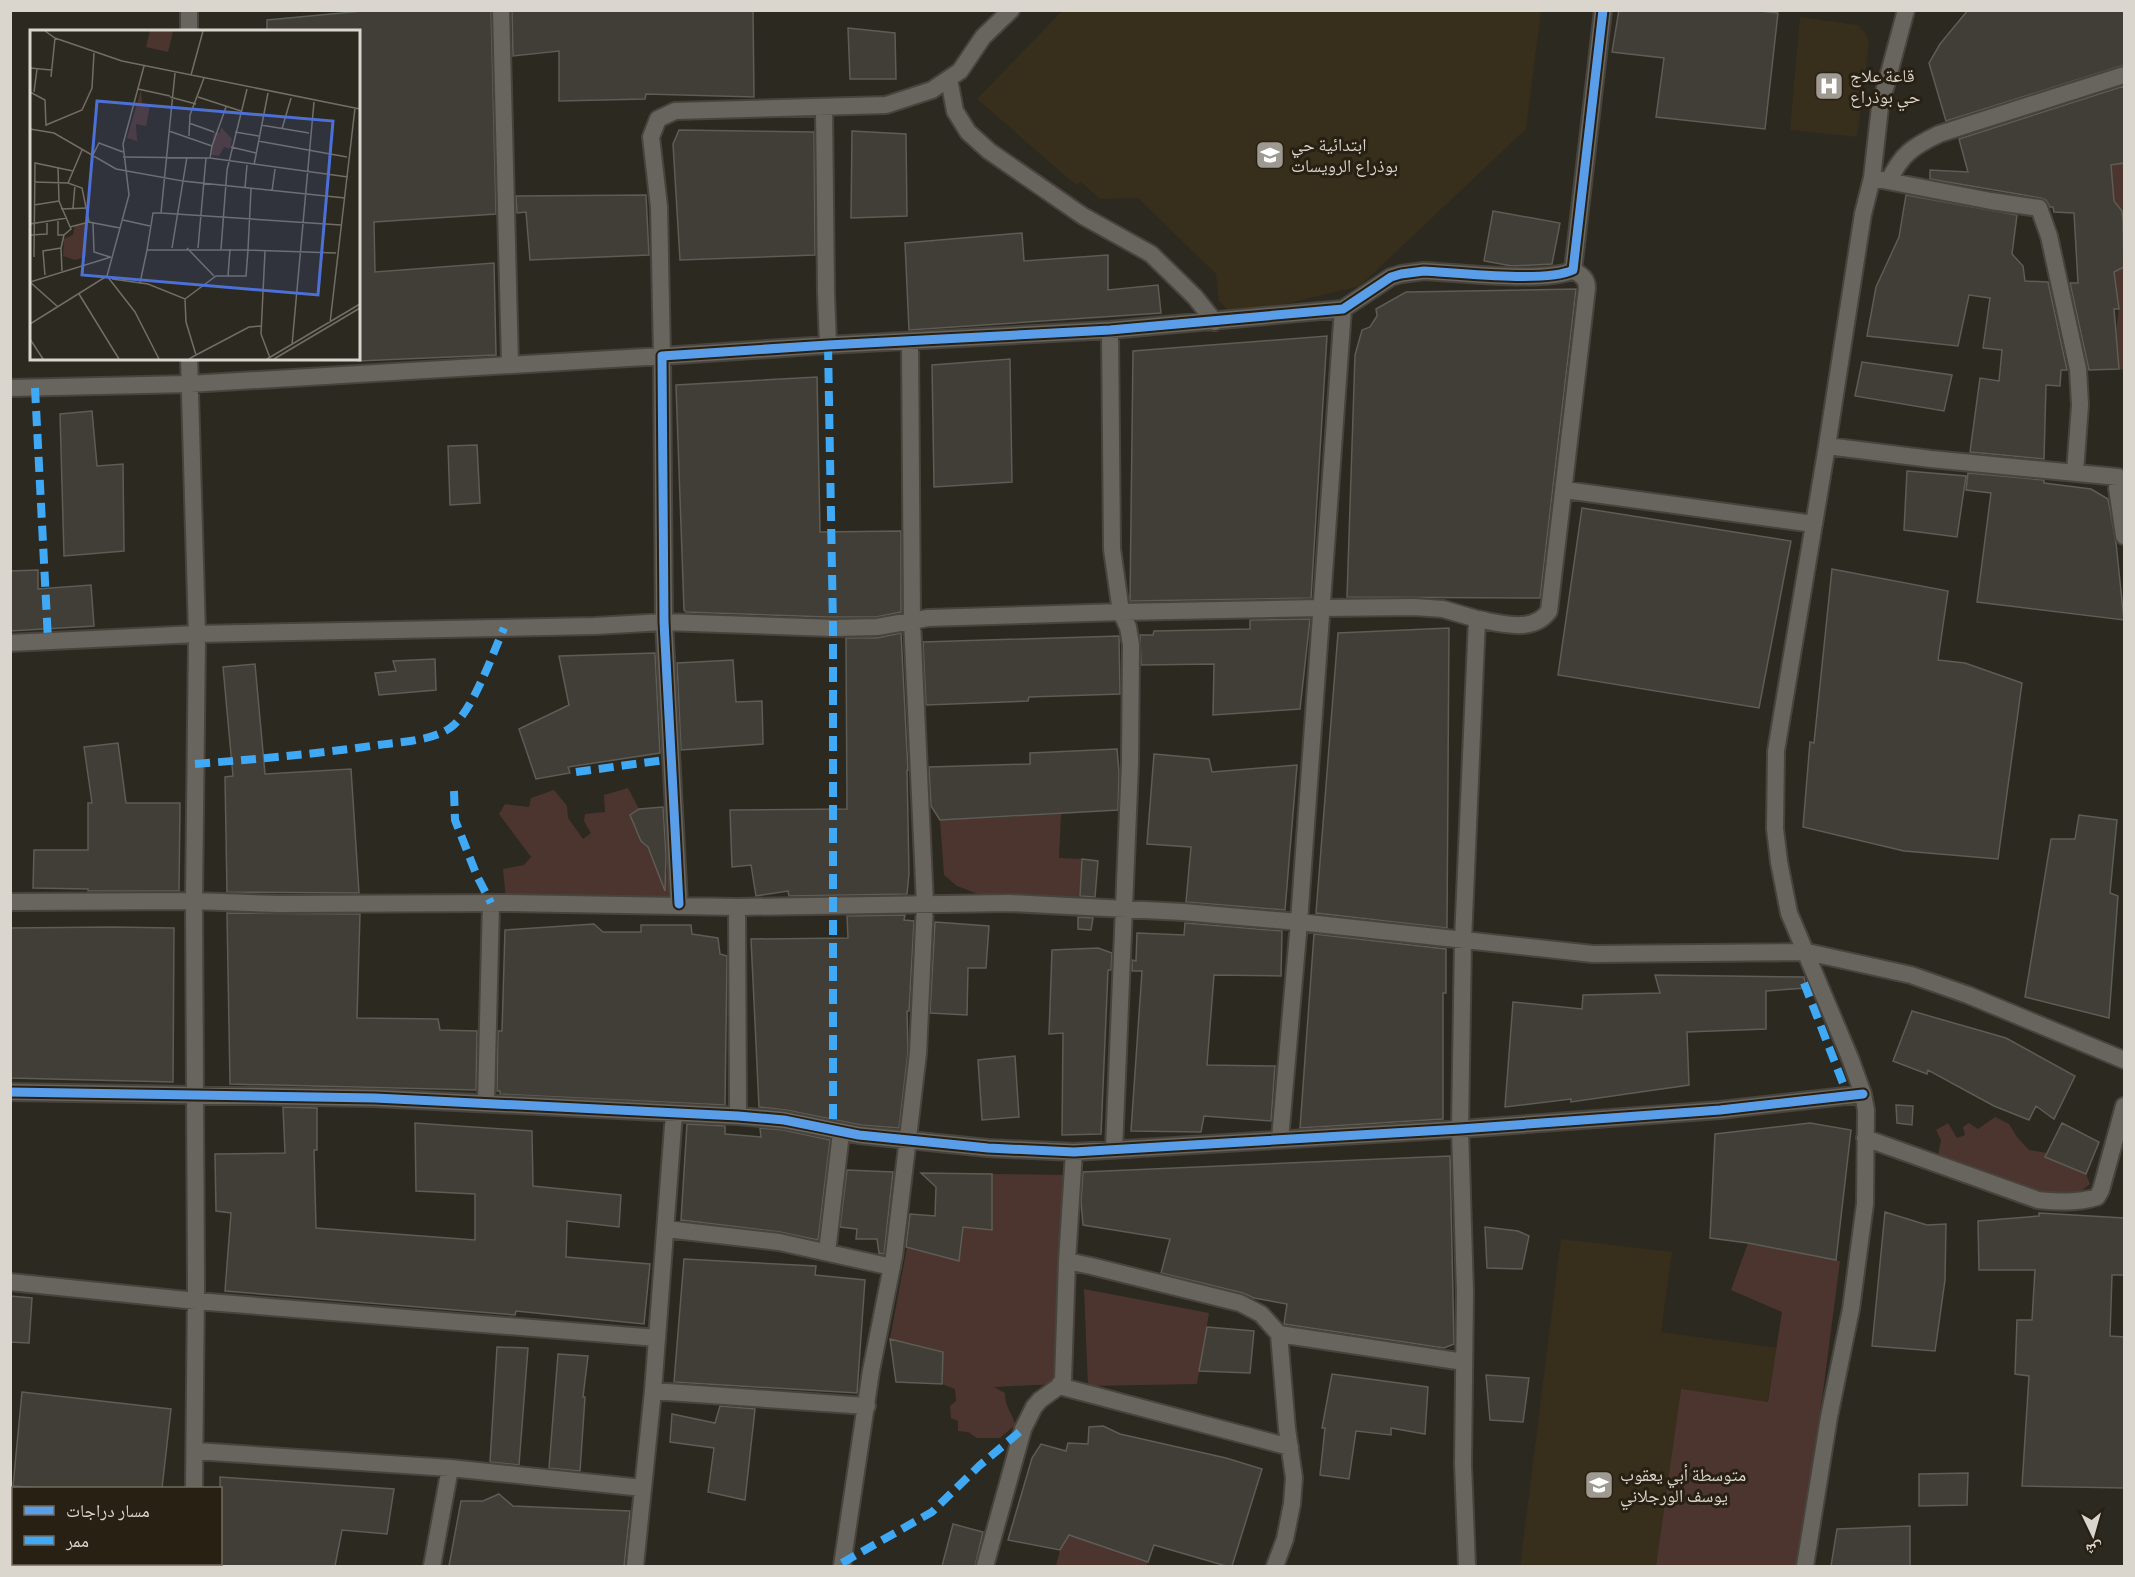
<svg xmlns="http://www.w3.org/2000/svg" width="2135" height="1577" viewBox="0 0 2135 1577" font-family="'Source Sans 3','Noto Naskh Arabic',sans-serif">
<rect width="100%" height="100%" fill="#2c2921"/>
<!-- built -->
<path fill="#372e1b" d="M1062,11H1541L1526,129L1360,286L1234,316L1219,301L1216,274L1138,198L1100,199L1081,182L1076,185L977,99Z
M1800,17L1858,25L1866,34L1869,42L1857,137L1790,130Z
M1561,1239L1672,1252L1661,1332L1777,1348L1767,1403L1681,1390L1656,1566H1520Z"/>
<!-- green -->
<path fill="#4c352f" d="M2124,163V370L2119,369L2116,331L2119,309L2114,272L2124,267L2122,211L2103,187L2113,186L2111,165Z
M628,788L639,809L631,815L641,841L648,847L652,859L666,872L669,883L668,900H506L503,869L524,865L531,857L499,814L505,804L529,807L531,798L554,790L567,806L568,818L583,839L591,833L584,821L585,814L605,812L604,795Z
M1061,814L1059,858L1082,859L1079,902L984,896L957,886L944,875L940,820Z
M1995,1117L2009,1124L2017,1137L2029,1150L2047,1153L2049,1159L2086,1174L2090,1184L2066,1203L1969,1169L1938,1155L1941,1140L1936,1130L1948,1123L1957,1138L1965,1135L1963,1127L1969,1123L1978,1129Z
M992,1174L1068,1175L1057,1384L994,1387L1005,1393C1005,1408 1012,1411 1015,1425L1000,1438H977L968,1432L958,1431V1421L951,1418L950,1406L956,1401L955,1389L942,1384L943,1352L890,1339L907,1247L959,1260L963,1227L991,1229Z
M1748,1243L1840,1261L1823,1392L1797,1566H1656L1681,1389L1768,1402L1782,1312L1731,1290Z
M1084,1289L1209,1313L1197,1384L1088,1386Z
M1069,1535L1148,1562L1146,1566H1056L1060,1550Z"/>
<!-- building -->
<path fill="#403e37" stroke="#5d5c55" stroke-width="1.5" d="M374,10H491L496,214L374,222L375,272L494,263L496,355L358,361V32H267V20Z
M512,10H753L754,97L646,94L645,99L559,101V51L513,56Z
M1619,10H1751L1778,13L1765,129L1656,117L1664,58L1612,52Z
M1968,10H2124V65L1946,121L1929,63L1940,44Z
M848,28L895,33L896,79H850Z
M2124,86V163L2111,165L2114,201L2122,211L2123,222L2124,267L2114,272L2119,309H2114L2119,369L2089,370L2070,283H2078L2074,213L2054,212L2053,207H2050L2046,200L2041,198L1930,179V170L1968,172L1959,139Z
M679,130L814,132L815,255L680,260L673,144Z
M852,131L906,134L907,216L851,218Z
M646,195L649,255L530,260L526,212L517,213L516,196Z
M1906,195L2017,215L2012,254L2023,266L2025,281L2048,282L2067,370H2061L2060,386L2046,385L2044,459L1970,452L1980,378L1999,381L2002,350L1983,348L1990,298L1969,295L1958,346L1867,336L1876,287L1899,237Z
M1493,211L1560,223L1552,264L1512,266L1484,261Z
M1022,233L1024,261L1108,255V290L1158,285L1161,313L909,330L905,243Z
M1576,289L1540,598L1347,597L1355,355L1362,330L1370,327L1377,316L1376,309L1406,292Z
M1327,336L1311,598L1130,601L1133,351Z
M1010,359L1012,482L934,487L932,365Z
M1862,362L1952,375L1944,411L1855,396Z
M817,377L820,532L901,531V612L876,617H829L686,612L684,610L676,385Z
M92,411L97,466L123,464L124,551L64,556L60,414Z
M477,445L480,503L450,505L448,446Z
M1907,471L1966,476L1957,537L1904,530Z
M1968,473L2044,480V483L2091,489L2108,499L2116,543L2124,620L1977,602L1991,493L1966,490Z
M1582,508L1791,541L1759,708L1558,675Z
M1832,569L1948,591L1938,660L1965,663L2022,683L1998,859L1904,851L1803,827L1810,742L1814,743Z
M38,570V589L91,585L94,626L10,631V571Z
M1310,619L1300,709L1213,715L1214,664L1141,665L1140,635H1153L1154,631L1250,629V620Z
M1449,628L1447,928L1316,913L1338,633Z
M901,633L908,771L907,769L909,874L907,894L789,896L788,891L756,896L751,865L732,867L730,810L847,809L846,638H877Z
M1119,636L1120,694L1029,697L1028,701L926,705L923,642Z
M655,653L660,753L568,767L570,773L536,779L519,729L569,705L559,656Z
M435,659L436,690L379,695L375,673L396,671L393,661Z
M733,660L736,702L762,701L763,744L681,750L677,663Z
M255,664L265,774L351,769L359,893L227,892L225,777L233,776L223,667Z
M118,743L126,803H180L179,891H88V889L33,888L34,850H88V803H92L84,747Z
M1117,749L1119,772L1118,810L940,820L931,806L929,767L1030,764V753Z
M1154,754L1209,759L1212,772L1297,765L1285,910L1186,902L1191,847L1147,844Z
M663,807L666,855L665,891L648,847L641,841L630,815L639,809Z
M2079,815L2117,820L2110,893L2118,896L2109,1018L2025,997L2051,839H2075Z
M1082,859L1098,861L1095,897L1080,896Z
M227,913L360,914L357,1018L438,1019L440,1030L477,1031L476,1090L230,1084Z
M905,915L904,920L914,921L909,1011H907L908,1052L899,1128L861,1125L786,1110L759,1107L751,939L848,938L847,916Z
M1078,917L1093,918L1091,930L1078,929Z
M935,922L989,926L986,968H968L967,1015L930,1013Z
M1185,923L1282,931L1281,976L1214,975L1207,1065L1275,1066L1271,1121L1204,1116L1201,1132L1131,1131L1142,971H1132V960L1136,961L1137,933L1184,935Z
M594,924L603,932H641V925H691L692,934L718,938L720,954L727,956L725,1105L500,1094V1091H497L498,1031H502L505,930Z
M113,927L174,928L173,1082L10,1078V928Z
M1314,934L1446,949V993H1443V1119L1300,1128Z
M1098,948L1112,953L1111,970H1108L1101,1134L1062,1135L1063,1033L1049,1034L1052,950Z
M1655,975L1804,977L1806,988L1766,991V1029L1687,1032L1689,1085L1571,1102V1099L1505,1107L1513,1002L1582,1009L1583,995L1660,993Z
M1912,1011L2006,1038L2075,1076L2054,1119L2036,1106L2029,1120L1994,1106L1928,1070L1927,1074L1893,1061Z
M1015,1056L1019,1117L982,1120L978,1060Z
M1896,1105L1913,1106L1912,1125L1897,1123Z
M283,1107L317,1108V1150H314L316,1228L475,1240V1194L416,1191L415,1123L532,1131L533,1186L621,1195L619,1227L567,1221L566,1257L650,1264L644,1324L516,1311L515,1315L225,1291L231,1213L216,1211L215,1154L285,1153Z
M1810,1123L1851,1130L1836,1260L1748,1243L1710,1238L1715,1134Z
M2062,1123L2099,1142L2086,1174L2045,1157Z
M687,1124L725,1126V1134L761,1137L760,1128L783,1130L830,1140L818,1240L780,1232L681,1220Z
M1450,1156L1454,1344L1444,1348L1284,1324L1287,1304L1254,1298L1243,1293L1161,1273L1170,1239L1083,1225L1081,1202L1083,1172Z
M847,1170L893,1172L884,1254L879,1253L877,1239H856L857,1229L840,1227Z
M921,1173L992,1174V1230L963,1227L959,1261L906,1247L910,1214L935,1216L936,1187Z
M1885,1212L1927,1225L1946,1224L1945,1280L1935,1351L1872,1346Z
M2039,1213L2124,1218V1275H2112L2110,1336L2124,1337V1488L2022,1486L2029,1376L2015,1374L2017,1320H2032L2035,1270H1979L1978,1221L2039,1216Z
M1485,1227L1518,1231L1529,1236L1522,1269L1487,1268Z
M684,1259L816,1266L815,1275L865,1280L857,1393L674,1382Z
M10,1296L32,1298L29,1343L10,1342Z
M1207,1327L1254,1331L1250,1373L1199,1371Z
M890,1339L943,1352L942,1384L896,1382Z
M497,1347L528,1348L519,1465L490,1462Z
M558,1354L588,1356L583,1397H585L580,1471L549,1468Z
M1332,1374L1428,1387L1425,1434L1391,1428V1435L1356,1431L1349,1479L1320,1475L1325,1428H1322Z
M1486,1375L1529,1378L1523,1422L1490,1420Z
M22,1392L171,1409L162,1488H41L13,1486Z
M720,1406L755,1409L745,1500L708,1492L714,1448L670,1442L672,1414L715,1423Z
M1103,1426L1120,1434L1226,1458L1262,1469L1232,1566H1226L1154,1545L1148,1562L1069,1535L1060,1550L1008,1540L1032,1458L1041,1444L1066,1451L1068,1443L1088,1444L1089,1427Z
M1968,1473L1967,1505L1919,1506V1474Z
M220,1477L394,1489L387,1534L342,1530L335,1566H220Z
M499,1494L513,1506L630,1511L624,1566H449L461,1501H483Z
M953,1524L983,1532L975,1566H942Z
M1910,1526V1566H1831L1837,1529Z"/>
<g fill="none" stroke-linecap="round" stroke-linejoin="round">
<!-- minor casing -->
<g stroke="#48443d" stroke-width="20">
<path id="minor" d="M189,10V32
M501,10L510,364
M949,79L955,111L968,132L989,151L1083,216L1151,254L1195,297L1215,322
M824,107L826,293L828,345
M1872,178L1991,201L2039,208L2049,236L2078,369L2080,405L2075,472
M1889,181C1901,154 1914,146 1939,134L2124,75
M1343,309L1299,922L1593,954L1807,952L1911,975L1968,995L2124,1060
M1110,330L1112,549L1121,612L1128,627L1131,645L1130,763L1114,1149
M189,358L197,634L194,901L196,1286L194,1488
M10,388L189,384L662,356L659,207L651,137L658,119L675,111L886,105L932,90L960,71L983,37L1011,10
M1827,446L1931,459L2118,477L2117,488L2124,536
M1565,490L1814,524
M10,643L197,634L595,626L664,622L833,628L877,627L928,618L1121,612L1321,608L1414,607L1443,609L1477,619
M10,902L194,901L278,904L506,903L737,907L1009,903L1183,912L1299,922L1280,1139
M679,904L664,622L662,356L828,345L1110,330L1343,309L1391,277L1401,274L1424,271C1458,273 1546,283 1573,270L1603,10
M737,907L738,1116
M10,1092L375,1098L738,1116L784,1120L859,1135L988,1148L1074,1152L1460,1129L1720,1110L1863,1094
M486,1103L491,903
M1865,1138L2038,1200C2059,1202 2077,1203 2097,1197L2101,1190L2124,1106
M1074,1152L1067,1261L1091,1266L1240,1303L1261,1314L1279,1334L1464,1362
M666,1229L779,1242L892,1267
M827,1252L841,1133
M10,1282L196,1301L657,1338
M1059,1386L1290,1447
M653,1391L867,1406
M195,1451L450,1468L643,1488
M190,1566V1564
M432,1566L450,1468
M635,1566L653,1391L674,1113
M842,1566L871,1371L894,1256L918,1053L925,904L912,621L910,341
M985,1566L1023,1429L1034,1407L1040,1400L1058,1387L1063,1380L1067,1261
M1275,1566L1285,1539L1292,1504L1294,1478L1287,1429L1279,1334
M1467,1566L1463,1464L1465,1292L1460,1129L1463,940L1477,619C1500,623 1533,634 1549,611L1587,288C1587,278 1581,275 1573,270
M1805,1566L1829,1417L1851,1309L1865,1204L1866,1110L1863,1094L1850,1058L1789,913L1779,862L1775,829L1776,751L1827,446L1863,214L1872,178L1880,107L1906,10"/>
</g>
<!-- minor -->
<use href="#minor" stroke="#68655f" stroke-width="16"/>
<!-- quiet -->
<path stroke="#3fa9f5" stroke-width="8" stroke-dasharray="15 8" stroke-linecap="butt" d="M828,345L833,628V1131
M35,388L48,640
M195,764C257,759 317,754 378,745C400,742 431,741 450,728C472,713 493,653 504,628
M576,772L672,759
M454,791L455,820L477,876L491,903
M1804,983L1848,1096
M842,1563L932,1512L979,1466L1023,1429"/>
<!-- cycleway casing -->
<g stroke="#282012" stroke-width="13">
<path id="cycleway" d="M679,904L664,622L662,356L828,345L1110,330L1343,309L1391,277L1401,274L1424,271C1458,273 1546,283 1573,270L1603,10
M10,1092L375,1098L738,1116L784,1120L859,1135L988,1148L1074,1152L1460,1129L1720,1110L1863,1094"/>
</g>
<!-- cycleway -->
<use href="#cycleway" stroke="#5a9eea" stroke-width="9"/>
</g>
<!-- icons -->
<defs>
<g id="hospital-square" transform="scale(1.5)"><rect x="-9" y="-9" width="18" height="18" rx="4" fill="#9e9991" stroke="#282012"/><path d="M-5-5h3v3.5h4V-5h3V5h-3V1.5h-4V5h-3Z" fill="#fff"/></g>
<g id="school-square" transform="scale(1.5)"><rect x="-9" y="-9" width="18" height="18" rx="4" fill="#9e9991" stroke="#282012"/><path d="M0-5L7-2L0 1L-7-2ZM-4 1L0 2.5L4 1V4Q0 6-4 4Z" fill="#fff"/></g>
</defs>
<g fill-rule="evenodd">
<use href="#hospital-square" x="1829" y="86"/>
<use href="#school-square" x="1270" y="155"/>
<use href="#school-square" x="1599" y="1485"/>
</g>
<g text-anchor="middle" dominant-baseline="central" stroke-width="6" stroke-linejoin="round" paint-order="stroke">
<!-- poi labels -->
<g font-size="18" fill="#dbd6cd" stroke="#282012" text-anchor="start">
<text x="1850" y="76">قاعة علاج<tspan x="1850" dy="21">حي بوذراع</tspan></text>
<text x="1291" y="145">ابتدائية حي<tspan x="1291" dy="21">بوذراع الرويسات</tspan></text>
<text x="1620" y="1475">متوسطة أبي يعقوب<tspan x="1620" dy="21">يوسف الورجلاني</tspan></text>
</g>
</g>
<!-- overview -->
<g transform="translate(30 30)">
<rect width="330" height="330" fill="#2c2921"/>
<path d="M120,1H143L138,22L116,17ZM111,60L112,73L120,75L116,96L106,94L107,111L97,108ZM191,97L202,109L200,119L194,117L189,126L181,125L184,102L190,103ZM57,193L56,227L45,230L33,226L34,209L43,205L45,195Z" fill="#4c352f"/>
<path fill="none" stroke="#726e66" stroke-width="1.5" d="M15,1L25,8L92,31L330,79M0,38L21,40M161,45L173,1M21,47L25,8M108,59L140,66M0,62L15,70L16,96M4,62L7,39M140,67L166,74M168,67L211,81M159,93L184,102M16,95L52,80L62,58L64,23M231,95L279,103M0,99L24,103L86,139L153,151L142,218M252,99L261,68M139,101L182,116L180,128M205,102L229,106M159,106L160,85L174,48M228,111L317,127M182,116L196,77M201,117L226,123M62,127L69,113L93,122M93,127L180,128L318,147M157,127L153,151L315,168M224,135L238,63M28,137L29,171L41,199L34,205L31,218L32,241M4,152L38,153L52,158L59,192L90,198M38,153L52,120M215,158L217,135M242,161L245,139M4,175L29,171M43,178L45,155M31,179L58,178M131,183L311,195M93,190L120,196M28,191V205H34M63,193L64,222L80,227M0,194L37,188M40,197L59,192M0,205L17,204V193M157,218L184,246M168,218L176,128M191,219L197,140L217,59M117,220L123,183H131L145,43M235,221L231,304L240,328M4,227L5,133L43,141M15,245L13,221L31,218M77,246L105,282L129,329M198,246L200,219M82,249L118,254L155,269L186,246H216L218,220L306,223M110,253L117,220H218L221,159M49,264L89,329M155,269L156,292L166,325L159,329M28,277L0,252L81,227M300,293L325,78M0,294L77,246L99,165L93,114L114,36M0,309L13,329M262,315L284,72M166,325L219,297L231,296M237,329L330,274M244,329L330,278"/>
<path fill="#4c70d5" fill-opacity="0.15" stroke="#4c70d5" stroke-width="3" d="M67,71L303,91L288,265L52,245Z"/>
<rect width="330" height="330" fill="none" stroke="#dbd6cd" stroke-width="3"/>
</g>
<!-- border -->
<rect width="2135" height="1577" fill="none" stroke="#dbd6cd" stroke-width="24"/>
<!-- legend -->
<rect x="12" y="1487" width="210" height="78" fill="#282012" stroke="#70695d" stroke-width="1.5"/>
<rect x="24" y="1506" width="30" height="9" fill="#5a9eea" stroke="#70695d" stroke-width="1.5"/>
<text x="66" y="1517" font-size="18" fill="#dbd6cd">مسار دراجات</text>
<rect x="24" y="1536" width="30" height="9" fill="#3fa9f5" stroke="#70695d" stroke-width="1.5"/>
<text x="66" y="1547" font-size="18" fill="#dbd6cd">ممر</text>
<!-- north arrow -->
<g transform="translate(2093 1535) rotate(175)" stroke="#282012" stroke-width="4.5" paint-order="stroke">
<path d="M0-4.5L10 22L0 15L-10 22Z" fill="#dbd6cd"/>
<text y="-9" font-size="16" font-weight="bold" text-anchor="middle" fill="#dbd6cd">ش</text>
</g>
</svg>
